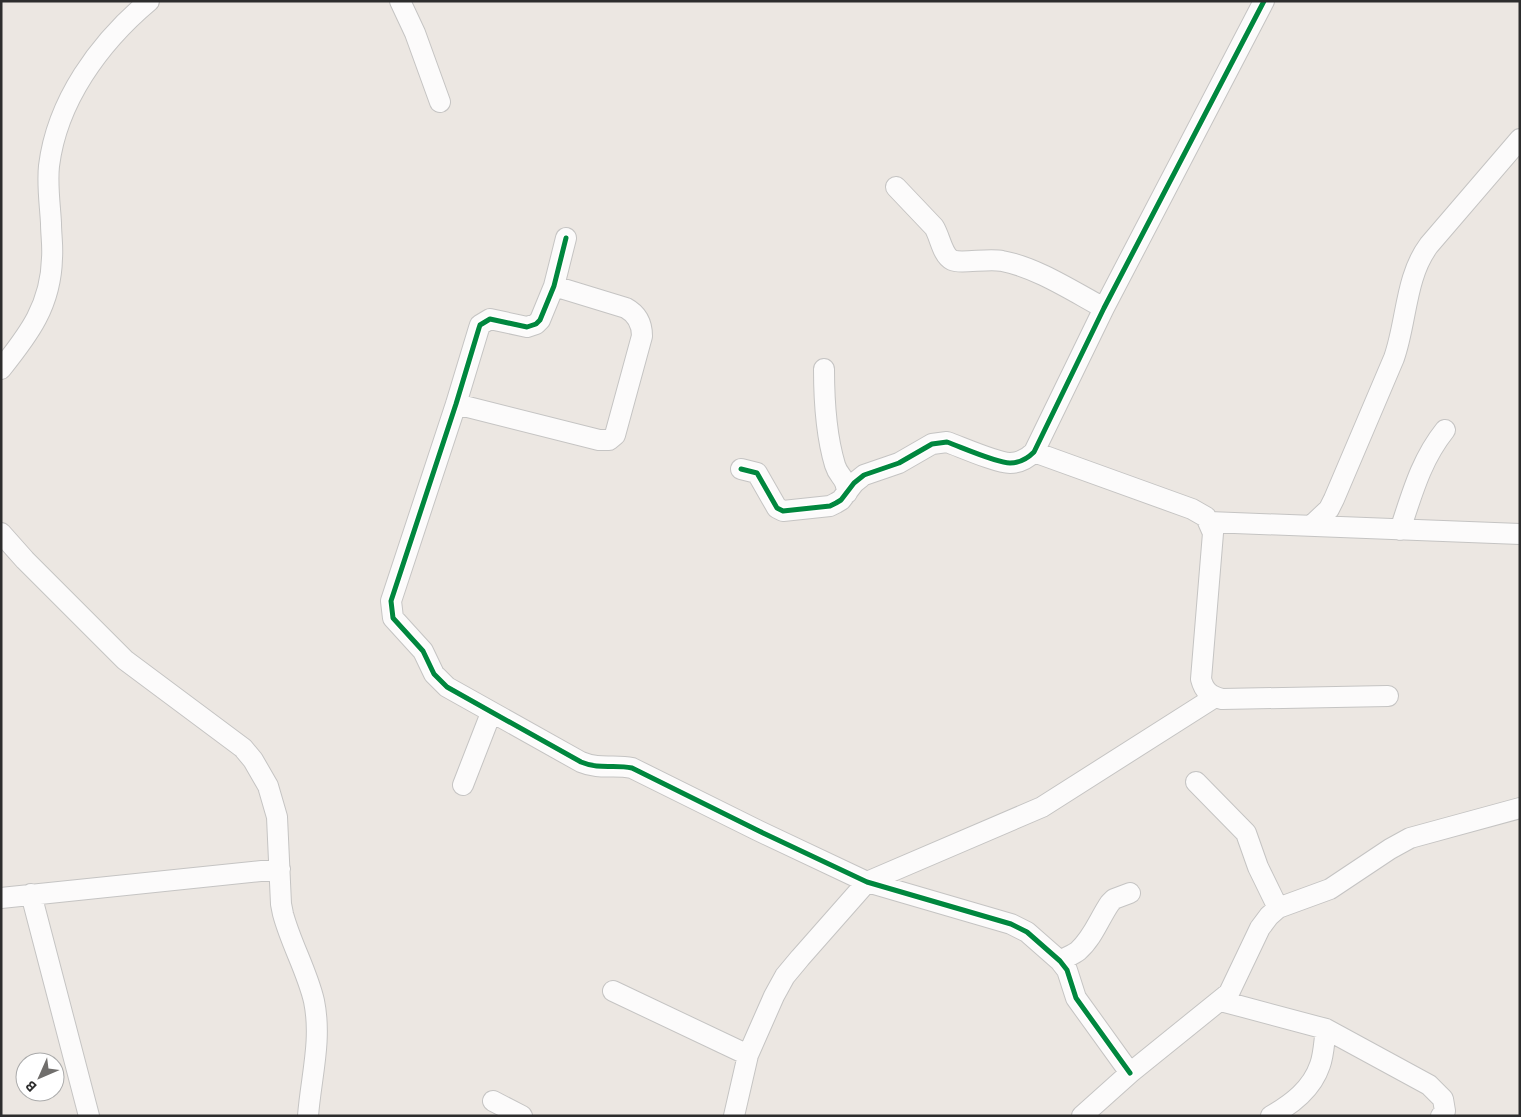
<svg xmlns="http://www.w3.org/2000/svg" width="1521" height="1117" viewBox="0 0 1521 1117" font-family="Barlow,sans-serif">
<rect width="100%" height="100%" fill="#ece7e2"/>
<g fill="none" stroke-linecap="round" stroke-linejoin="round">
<!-- minor casing -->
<g stroke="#c5c4c3" stroke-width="22">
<path id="minor" d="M400,1L415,33L440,102
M896,187L934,227C940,236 942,255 952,260C961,264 989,258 1002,261C1036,267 1074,292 1104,308
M566,238L554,286L540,320L536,324L527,327L490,319L480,325L479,328L456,404L391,601L393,618L423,651L434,674L447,687L581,762C600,770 614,764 632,768L759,831L867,882L1011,924L1027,932L1060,961L1067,970L1076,998L1130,1073
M1,369C29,334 51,305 52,258C53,246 51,235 51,223C50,205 47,185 49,166C57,101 99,43 149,1
M824,369C824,400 826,435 835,465C839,478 846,476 847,493
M456,404L599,440H609L615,435L642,336C642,323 637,314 626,308L554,286
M1034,452L1192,509L1206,517L1213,533L1201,679C1204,691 1210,696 1222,699L1388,696
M741,469L757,473L777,508L783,511L830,506L836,503L841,500L854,483L864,475L899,463L932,444L947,442C961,447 997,463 1010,463C1020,463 1027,459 1034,452L1104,308L1264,1
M1209,522L1520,534
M1311,526L1329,509L1334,499L1394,358C1407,321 1405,277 1429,245L1520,139
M1400,530C1412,494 1421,460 1445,430
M1,533L25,560L125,660L243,748L253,760L268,786L277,817L281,904L283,914C291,944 307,971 314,1001C322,1040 311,1077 308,1116
M1196,782L1246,833L1258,867L1278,908
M463,785L491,713
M31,894L89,1116
M1,898L280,869
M1060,961C1066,957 1073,955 1078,951C1093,938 1099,919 1110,903L1114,899L1130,893
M613,991L748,1055
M1221,1001L1326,1029L1429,1085L1443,1099L1445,1111L1441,1116
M493,1101L522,1116
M734,1116L748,1055L774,996L785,976L800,958L867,882L1042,807L1215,697
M1082,1116L1130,1073L1229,993L1260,928L1269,916L1278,908L1330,889L1390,849L1410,838L1520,808
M1271,1116C1292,1104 1312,1089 1320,1065C1324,1054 1324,1041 1326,1029"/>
</g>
<!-- minor -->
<use href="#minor" stroke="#fcfbfb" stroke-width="20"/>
<!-- cycleway casing -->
<g stroke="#fff" stroke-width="8">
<path id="cycleway" d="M566,238L554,286L540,320L536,324L527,327L490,319L480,325L479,328L456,404L391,601L393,618L423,651L434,674L447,687L581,762C600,770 614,764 632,768L759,831L867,882L1011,924L1027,932L1060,961L1067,970L1076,998L1130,1073
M741,469L757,473L777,508L783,511L830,506L836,503L841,500L854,483L864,475L899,463L932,444L947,442C961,447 997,463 1010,463C1020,463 1027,459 1034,452L1104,308L1264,1"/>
</g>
<!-- cycleway -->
<use href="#cycleway" stroke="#00873e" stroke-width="5"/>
</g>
<!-- border -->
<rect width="1521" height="1117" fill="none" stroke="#2d2d2d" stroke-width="5"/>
<!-- north arrow -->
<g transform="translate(40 1077) rotate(225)"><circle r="24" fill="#ffffff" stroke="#ababab"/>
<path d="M0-4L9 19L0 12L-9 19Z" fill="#706e6c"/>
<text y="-8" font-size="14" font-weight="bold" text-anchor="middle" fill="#2d2d2d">B</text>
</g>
</svg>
